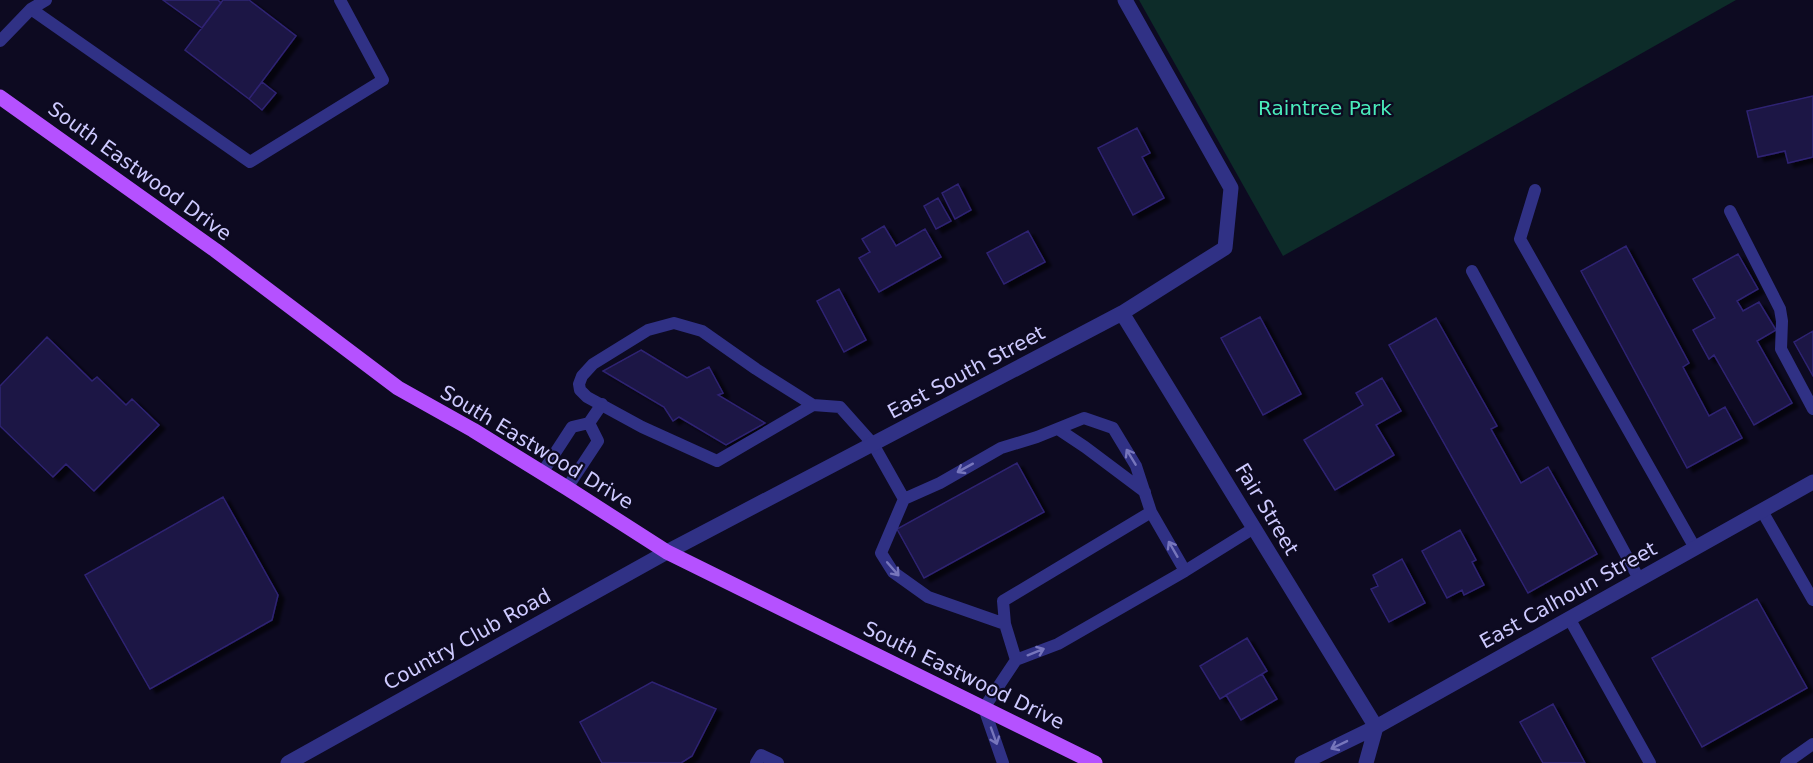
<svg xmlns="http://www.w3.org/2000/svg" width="1813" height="763" viewBox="0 0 1813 763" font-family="'DejaVu Sans',sans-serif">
<defs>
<filter id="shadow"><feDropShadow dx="6" dy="4" stdDeviation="1.5" flood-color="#0009"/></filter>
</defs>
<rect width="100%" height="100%" fill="#0d0a21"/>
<!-- green -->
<path fill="#0d2c29" d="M1139,0H1736L1283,256Z"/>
<!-- building -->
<path fill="#1c1444" stroke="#2f2473" stroke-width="1.5" filter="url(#shadow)" d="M163,0H218L221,3L202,28Z
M223,0H249L296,36L249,99L185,50Z
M262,82L276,93L262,110L249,99Z
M1813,96V157L1788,163L1785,151L1758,157L1747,111Z
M1137,128L1150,153L1142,157L1164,198L1133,215L1098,148Z
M958,184L971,210L955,219L942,193Z
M938,198L951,221L936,229L924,206Z
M884,226L896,246L925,229L941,257L879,292L859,258L870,252L862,239Z
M1028,231L1045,262L1004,284L987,253Z
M1626,246L1689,363L1683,367L1709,416L1725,407L1742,438L1687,468L1581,271Z
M1738,254L1758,289L1737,301L1743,311L1759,302L1776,330L1757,341L1792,403L1754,425L1714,355L1709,359L1693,330L1715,318L1693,279Z
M839,289L866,340L844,352L817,301Z
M1260,317L1301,394L1263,415L1221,338Z
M1436,318L1497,426L1491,429L1521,483L1548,467L1597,554L1528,593L1389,345Z
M1813,331V376L1794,342Z
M47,337L92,381L97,377L126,405L132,399L159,425L94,491L66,464L53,477L0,426V386Z
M641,350L687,378L709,367L723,393L718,395L765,423L726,445L679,417L673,421L664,407L603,371Z
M1382,378L1401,411L1376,425L1394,455L1335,490L1304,440L1363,405L1356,393Z
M1017,463L1044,512L924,578L897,529Z
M223,497L278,595L272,620L150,689L85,575Z
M1460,530L1476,560L1472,562L1484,585L1464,595L1462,590L1447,598L1422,551Z
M1402,559L1425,603L1389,622L1371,589L1378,586L1373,575Z
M1757,599L1807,688L1702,747L1652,658Z
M1247,638L1267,671L1220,699L1200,666Z
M1262,674L1277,699L1241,720L1226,695Z
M652,682L716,709L692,756L681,763H602L580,722Z
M1553,704L1585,763H1543L1520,722Z"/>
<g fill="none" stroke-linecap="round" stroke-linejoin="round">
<!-- service -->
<path stroke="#303185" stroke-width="12" d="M31,9L250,162L383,80L340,0
M0,41L31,9L46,0
M1535,190L1520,239L1695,548
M1730,211L1780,309L1782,321L1781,349L1813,409
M1472,271L1639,579
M813,405L756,369L702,331L674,323L648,330L593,364L582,376L579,384L580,390L587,397L642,427L717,461L813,405L840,407L873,444L904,499
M1058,429L1085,447L1145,492
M542,473L572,427L589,423L602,404
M567,488L598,441L589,423
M1762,511L1813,600
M1185,571L1254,528
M1569,618L1650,763
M1005,624L928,597L893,572L881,553L904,499L940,483L1001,448L1037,437L1084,418L1113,428L1136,466L1151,512
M756,763L761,755L778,763
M1003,763L984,708L1016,660L1058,644L1185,571L1151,512L1003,601L1005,624L1016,660
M1786,763L1813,744"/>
<!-- minor -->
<path stroke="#303185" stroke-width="15" d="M1122,313L1376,727
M667,552L1122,313L1225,248L1231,188L1125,0
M1302,763L1376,727L1813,482
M1366,763L1376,727"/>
<!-- tertiary -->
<path stroke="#303185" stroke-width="15" d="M288,763L667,552"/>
<!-- primary -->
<path stroke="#b551ff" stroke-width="15" d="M0,97L215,250L398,388L473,430L567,488L667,552L1095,763"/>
</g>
<!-- one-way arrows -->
<defs><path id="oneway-shaft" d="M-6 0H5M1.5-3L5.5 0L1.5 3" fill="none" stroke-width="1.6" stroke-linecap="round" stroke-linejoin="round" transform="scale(1.5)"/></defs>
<g stroke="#7776bc">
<use href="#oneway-shaft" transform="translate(1131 457) rotate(-121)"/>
<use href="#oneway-shaft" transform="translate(965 468) rotate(151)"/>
<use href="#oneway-shaft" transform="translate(1173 549) rotate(-120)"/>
<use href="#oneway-shaft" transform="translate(893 569) rotate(49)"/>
<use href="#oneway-shaft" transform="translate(1036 652) rotate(-22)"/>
<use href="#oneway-shaft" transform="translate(994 736) rotate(70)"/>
<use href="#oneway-shaft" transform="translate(1339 745) rotate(154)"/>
</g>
<g text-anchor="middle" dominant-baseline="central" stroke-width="4.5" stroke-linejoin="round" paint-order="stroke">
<!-- park labels -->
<g font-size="20" fill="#4aecbb" stroke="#0d0a21">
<text x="1325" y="108">Raintree Park</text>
</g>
<!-- street labels -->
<g font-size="20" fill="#cecaff" stroke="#0d0a21">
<text transform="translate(140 171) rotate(36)">South Eastwood Drive</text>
<text transform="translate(966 372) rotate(-28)">East South Street</text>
<text transform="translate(537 447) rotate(31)">South Eastwood Drive</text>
<text transform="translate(1267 509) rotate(59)">Fair Street</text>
<text transform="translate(1568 595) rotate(-29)">East Calhoun Street</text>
<text transform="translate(467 639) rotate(-29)">Country Club Road</text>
<text transform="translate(964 675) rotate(26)">South Eastwood Drive</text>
</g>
</g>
</svg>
